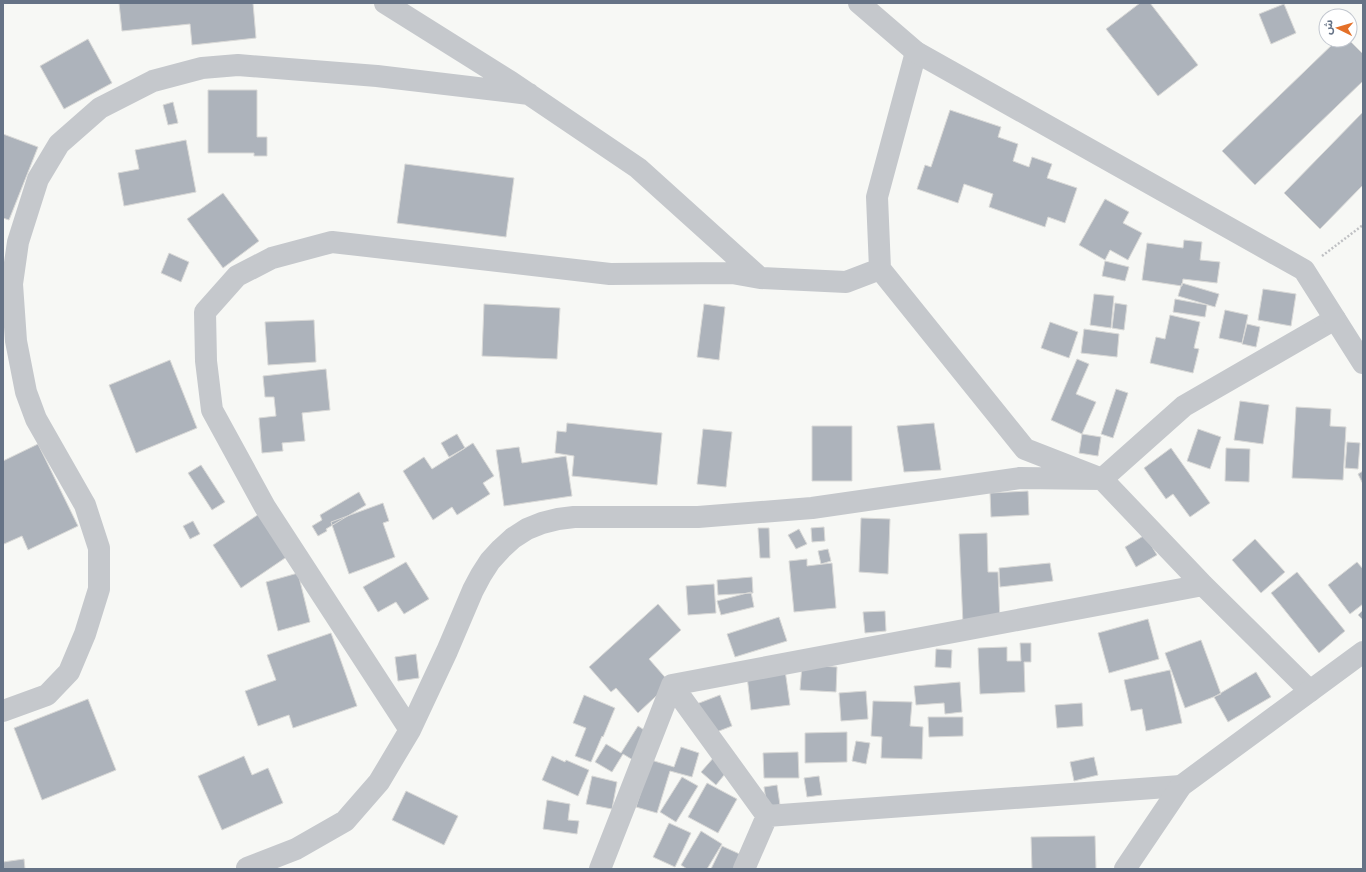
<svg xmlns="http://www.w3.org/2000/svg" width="1366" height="872" viewBox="0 0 1366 872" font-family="'PT Sans Narrow','Noto Sans Arabic',sans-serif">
<rect width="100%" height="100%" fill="#f7f8f5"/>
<!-- building -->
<path fill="#adb3bb" stroke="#d9d9d7" d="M119,3H253L256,38L192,45L190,24L122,31Z
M1140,3H1150L1198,65L1158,96L1106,29Z
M1284,4L1296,33L1271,44L1259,14Z
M88,39L112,83L64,109L40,66Z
M1337,40H1349L1363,54V81L1255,185L1222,151Z
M208,90H257V137H267V156H254V153H208Z
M173,102L178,123L168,125L163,105Z
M950,110L1001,127L998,137L1018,144L1013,161L1029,167L1032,157L1052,164L1047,178L1077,188L1065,223L1048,217L1045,227L989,207L993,194L964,184L958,203L917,189L925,165L931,167Z
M1363,112V185L1320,229L1284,193Z
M3,134L38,147L9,220L3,218Z
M186,140L196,192L124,206L118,173L139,169L135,150Z
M405,164L514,178L506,237L397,223Z
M223,193L259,241L223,268L187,219Z
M1105,199L1129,212L1123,223L1142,233L1128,260L1110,250L1105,260L1079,245Z
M1184,240L1202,242L1200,260L1220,262L1217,283L1183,279L1182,286L1142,280L1147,243L1183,248Z
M169,253L189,262L181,282L161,273Z
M1105,261L1129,267L1125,281L1102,276Z
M1182,283L1219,294L1215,307L1178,296Z
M1263,289L1296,294L1291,326L1258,320Z
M1094,294L1114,296L1111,328L1090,325Z
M1175,299L1207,305L1205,317L1173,312Z
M1115,303L1127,305L1124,330L1112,328Z
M484,304L560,308L557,359L482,356Z
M704,304L725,307L719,360L697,357Z
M1225,310L1248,315L1242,343L1219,338Z
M1170,315L1200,322L1194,348L1199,349L1193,373L1150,363L1156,337L1165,339Z
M314,320L316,362L268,365L265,322Z
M1050,322L1078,332L1069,358L1041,348Z
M1247,324L1260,327L1256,347L1242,344Z
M1084,329L1119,334L1117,357L1081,353Z
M1077,359L1089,364L1076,394L1096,402L1082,434L1051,420Z
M170,360L197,428L136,453L109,385Z
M326,369L330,410L302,413L305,441L282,443L283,451L262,453L259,418L276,416L274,397H265L263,376Z
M1116,389L1128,393L1113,438L1101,434Z
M1240,401L1269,405L1263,444L1234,440Z
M1296,407L1331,409L1330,426L1346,427L1343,480L1292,478Z
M567,423L662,433L657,485L572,476L574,456L555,453L557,431L566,432Z
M934,423L941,470L904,472L897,426Z
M812,426H852V481H812Z
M703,429L732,432L726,487L697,484Z
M1198,429L1221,437L1210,469L1187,461Z
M457,434L465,448L449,457L441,443Z
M1082,434L1101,437L1098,456L1079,453Z
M1347,442L1360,443L1358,469L1345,468Z
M473,443L494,476L483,483L490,494L457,515L452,507L433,520L403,471L424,457L432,469Z
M38,444L78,526L28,550L22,536L4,544L3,542V461Z
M519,447L522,463L566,456L572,496L504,506L496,450Z
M1171,448L1210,503L1190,517L1173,494L1166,499L1144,468Z
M1226,448L1250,449L1249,482L1225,481Z
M201,465L225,502L212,510L188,473Z
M1363,471V484L1358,474Z
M1028,491L1029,515L991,517L990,493Z
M359,492L366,505L326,529L327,531L318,536L312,526L322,520L320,515Z
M383,503L389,521L383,523L395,557L349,574L331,522Z
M259,514L288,556L241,588L213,545Z
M861,518L890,519L888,574L859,572Z
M193,521L200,534L190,539L183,526Z
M824,527L825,541L812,542L811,528Z
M758,528H769L770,558H760Z
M799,529L807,544L796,549L788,535Z
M987,533L988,572H998L1000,622L963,624L959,534Z
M1145,535L1157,555L1136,567L1125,547Z
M1255,539L1285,572L1261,593L1232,560Z
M828,549L831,561L821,564L818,551Z
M807,559V566L832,563L836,608L794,612L789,561Z
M406,562L429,599L404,614L396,602L378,612L363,587Z
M1357,562L1363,569V604L1350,614L1328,585Z
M1050,563L1053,581L1000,587L999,568Z
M1297,572L1345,631L1319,653L1271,593Z
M298,573L310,622L278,631L266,582Z
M752,577L753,593L718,595L717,580Z
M714,584L716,613L688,615L686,586Z
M751,592L754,607L721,615L717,601Z
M658,604L681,630L649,659L670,683L638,713L616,688L611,692L589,667Z
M1363,610V620L1358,615Z
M885,611L886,631L865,633L863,612Z
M779,617L787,641L735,657L727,634Z
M1148,619L1159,659L1109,673L1098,633Z
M331,633L357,706L293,728L289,715L258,726L245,691L276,680L267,655Z
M1201,640L1221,694L1185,708L1165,653Z
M1020,643H1031V662H1024L1025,692L980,694L978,648L1007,647V661H1021Z
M936,649L952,650L951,668L935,667Z
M416,654L419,678L398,681L395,657Z
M802,665L837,667L836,692L800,690Z
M785,670L790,705L751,710L747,676Z
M1170,670L1182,723L1146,731L1142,709L1131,711L1124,680Z
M1256,672L1271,697L1228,722L1214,697Z
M960,682L962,712L945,714L944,703L916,705L914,686Z
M866,691L868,719L841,721L839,693Z
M584,695L615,708L603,737L602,736L591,762L575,756L586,728L573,723Z
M720,695L732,726L706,736L694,705Z
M88,699L116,770L42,800L14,728Z
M873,701L912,702L910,726L923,727L922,759L881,758L882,737L871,736Z
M1082,703L1083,726L1057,728L1055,705Z
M928,717H963V736L929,737Z
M638,726L649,733L633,760L623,754L612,772L595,762L606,744L621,753Z
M847,732V762L805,763V733Z
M856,741L870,743L866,764L852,761Z
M681,747L699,753L692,777L670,771L657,813L636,807L651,760L674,767Z
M798,752L799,778H764L763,753Z
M244,756L252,775L268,768L283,803L222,830L198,776Z
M552,756L565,762L566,760L589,770L578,796L542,780Z
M715,756L729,769L716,785L701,772Z
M1094,757L1098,775L1074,781L1070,762Z
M592,776L617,782L612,809L586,804Z
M819,776L822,795L807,797L804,778Z
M682,777L698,786L676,822L660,812Z
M707,783L737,799L718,833L688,817Z
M777,785L780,805L767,807L764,787Z
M406,791L458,816L444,845L392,820Z
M547,800L570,804L568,820L579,821L577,834L543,829Z
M669,823L691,833L675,867L653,857Z
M701,831L722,844L707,869H687L681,865Z
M1095,836L1096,869H1032L1031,837Z
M722,846L744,856L738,869H711Z
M3,859V862L24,859L25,869H3Z"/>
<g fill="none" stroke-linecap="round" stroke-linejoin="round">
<!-- path -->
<path stroke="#bfc0c3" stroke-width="2.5" stroke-dasharray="2 2" stroke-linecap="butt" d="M1322,256L1363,225"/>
<!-- minor -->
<path stroke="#c5c8cc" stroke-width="22" d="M385,3L511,82L638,168L760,278
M916,52L877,197L880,269L1025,449L1102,479L1203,585L1310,691
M672,685L767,816
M3,711L47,695L69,672L85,634L99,589V548L85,505L36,419L26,392L16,341L12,284L18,242L38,179L59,144L100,108L153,81L202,68L238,65L377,76L529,94
M410,730L265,507L212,410L206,361L205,312L237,276L272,258L332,242L610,274L732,273L760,278L846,282L880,269
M247,868L296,849L345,821L379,782L410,730L447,651L473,590L481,575L490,561L501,549L513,538L527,529L542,523L558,519L574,517H698L812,508L1020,478L1102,479L1184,406L1335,319
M600,869L672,685L1203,585
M744,869L767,816L1181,786"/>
<!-- tertiary -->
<path stroke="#c5c8cc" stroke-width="22" d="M859,3L916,52L1304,270L1363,363
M1125,869L1181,786L1363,652"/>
</g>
<!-- border -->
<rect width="1366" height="872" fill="none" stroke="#667386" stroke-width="8"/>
<!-- north arrow -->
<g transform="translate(1338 28) rotate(275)"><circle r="19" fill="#ffffff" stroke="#c2c7cf"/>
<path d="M0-3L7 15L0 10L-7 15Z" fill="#e47028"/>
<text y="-6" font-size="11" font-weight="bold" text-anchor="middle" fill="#667386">ش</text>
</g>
</svg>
